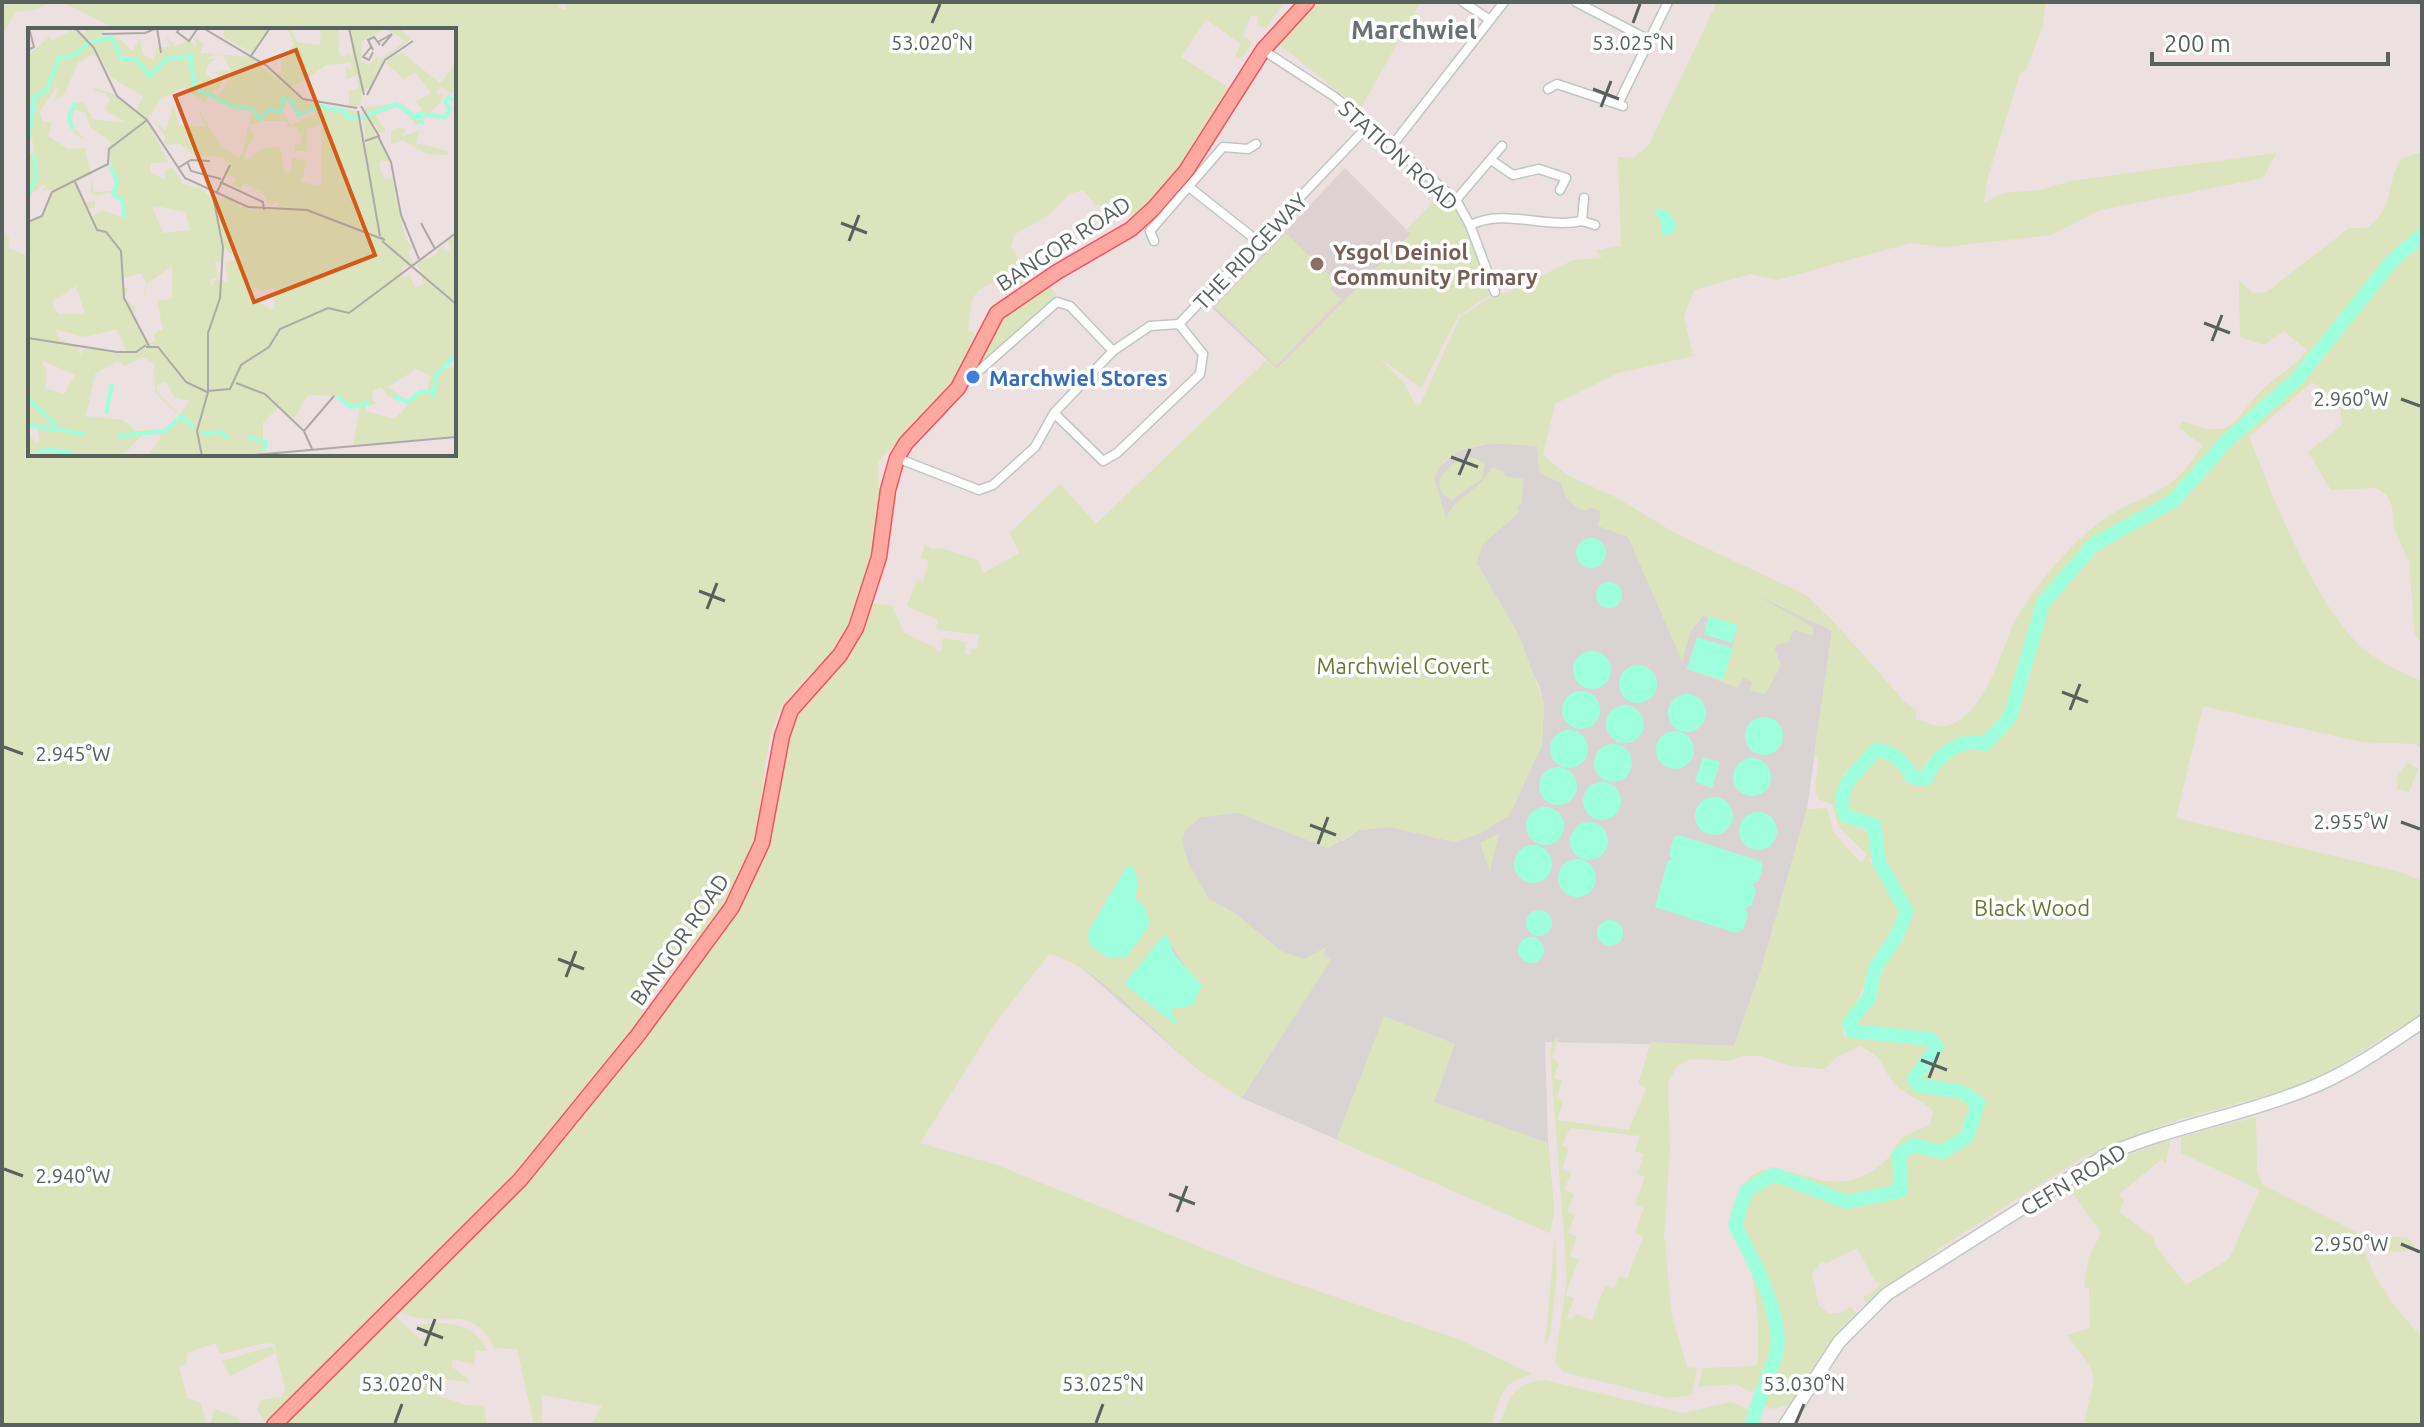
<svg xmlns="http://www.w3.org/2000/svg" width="2424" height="1427" viewBox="0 0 2424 1427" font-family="Ubuntu,sans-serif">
<rect width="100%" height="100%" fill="#ece0e0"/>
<!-- industrial -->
<path fill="#dad3d3" d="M1491,443L1537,446L1540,473L1688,546L1832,631L1807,809L1760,973L1734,1046L1545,1042L1548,1143L1554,1209L1550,1233L1242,1098L1196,1068L1044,935L1191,795L1343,841L1359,830L1391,827L1454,842L1508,816L1542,745L1544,704L1539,685L1442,511L1434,477L1438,468L1458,451Z"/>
<!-- education -->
<path fill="#ded1d1" d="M1345,168L1411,234L1277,369L1212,308Z"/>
<!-- green -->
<path fill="#dbe4bc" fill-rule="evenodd" d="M2,2H49L38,9L16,12L2,34Z
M63,2H559L558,7L565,10L568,2L1283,3L1267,28L1257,25L1259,17L1251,15L1243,36L1253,43L1240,59L1235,56L1241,44L1206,19L1181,57L1229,88V92L1188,155L1136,216L1095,204L1083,190L1069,194L1049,215L1015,234L1011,246L1029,280L1019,285L1013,277C972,288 972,290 968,331L975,333L958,374L944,393L878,462C882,521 873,588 841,639C824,667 794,684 779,714C759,755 766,808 751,851C730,910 680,955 644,1006L643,1017L515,1175L268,1425L257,1410L261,1400L281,1397L285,1389L274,1344L269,1342L220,1354L215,1343L187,1353L186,1364L179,1367L187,1398L200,1402L207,1425H2V233L9,238L8,248L30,257V454H454V30H118Z
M1313,2H1421L1360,109L1279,44Z
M1717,2H2046L2043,25L2026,70L2020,73L1987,180L1984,203L2003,193L2040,190L2071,181L2276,153L2263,178L2100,210L2051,235L1944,247L1910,243L1777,280L1751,274L1694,290L1684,317L1693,356L1618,373L1555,404L1543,455L1567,475L1619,499L1675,533L1806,595L1834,622L1905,702L1916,709V719C1925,721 1935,728 1945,726C1980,721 2001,657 2011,629C2017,615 2032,594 2041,582C2056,562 2077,540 2096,525C2138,492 2172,500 2202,445L2179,428L2182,421C2238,444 2233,416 2264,388C2278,375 2296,366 2307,350L2284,331L2264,345L2240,337L2239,281L2253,293L2267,292L2349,228H2367C2396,207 2384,185 2402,158L2422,152V644L2415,635L2409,562L2394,528L2392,507L2387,495L2376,488L2331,490L2308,452L2341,426C2346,403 2326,395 2312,382L2249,437C2274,500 2311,596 2358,644C2373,659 2402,673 2422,681V749L2416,744L2362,742L2203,706L2176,818L2400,872L2422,881V1013L2332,1070L2285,1090L2167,1123L2080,1159L1941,1247L1869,1305L1863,1299L1881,1284L1875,1281L1857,1248L1827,1263L1822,1261L1812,1274L1819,1306L1828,1313H1840L1850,1307L1857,1313L1837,1333L1802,1383L1798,1385L1777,1372L1778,1378L1797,1394L1791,1404L1773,1409L1765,1406L1767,1399L1754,1390L1753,1393L1736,1384L1698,1387L1703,1368L1755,1366L1758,1363V1318L1751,1263L1728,1224C1753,1125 1798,1193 1851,1180C1864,1177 1879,1168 1888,1158C1894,1152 1896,1143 1902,1138C1911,1132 1921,1129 1930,1125L1933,1111C1922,1099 1905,1096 1895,1084C1877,1063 1890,1062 1860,1046L1837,1057L1824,1069L1791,1066L1761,1056H1742L1729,1061L1691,1059L1678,1065L1668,1082L1670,1150L1664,1235L1672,1316L1687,1367L1697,1368L1692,1395L1669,1398L1563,1372L1555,1362L1567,1278L1550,1052L1552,1042L1559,1037L1552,1058L1559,1062L1554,1078L1562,1081L1556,1098L1563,1102L1557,1120L1629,1130L1646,1089L1638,1084L1651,1042L1734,1046L1760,973L1807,809L1827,808L1834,833L1859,861H1863L1866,854L1838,826L1833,805L1818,799L1815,790L1818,759L1814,755L1832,631L1758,596L1813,627V636L1794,630L1788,643L1777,644L1775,649L1781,666L1765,694L1750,691L1752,682L1743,678L1738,688L1688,669L1686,666L1723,678L1738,625L1703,616L1691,631L1682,661L1628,537L1598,526L1601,511L1591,508L1585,511C1571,505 1564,498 1561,483L1539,473L1537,446C1501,443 1452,437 1434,477L1446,518C1455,496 1480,491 1492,467L1504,472L1505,476L1523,479L1522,503L1517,507L1520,512L1483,544L1477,563L1520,637L1544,704L1542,745L1514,806L1508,816L1477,835L1454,842L1391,827L1359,830L1328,848L1238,813L1199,818L1185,831L1182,843L1189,864L1209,899L1235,913L1281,951L1304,959L1328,946L1323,954L1331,960L1242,1098C1226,1088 1210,1078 1195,1067C1154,1034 1100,966 1049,954L996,1022L920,1143L997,1165L1265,1273L1458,1339L1532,1374C1500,1383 1501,1395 1492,1425H591L602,1406L542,1395V1425H534L517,1349L495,1348C489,1341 486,1332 479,1327C454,1308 420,1329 397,1309L530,1181L590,1102L620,1069L723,931L755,877L773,823L791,726L803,701L869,604L892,605L904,633L936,648V651L941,652L943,638L966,642L965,655H970L971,648L977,649L979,635L936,629L938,620L907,606L917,580L923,581L929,561L921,558L925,544L932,549L941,548L978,560L984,573L1019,553L1010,533L1060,484L1096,524L1267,360L1277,369L1410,234L1406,230L1443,192L1461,213L1494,292L1458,316L1421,388L1379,357L1404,383L1415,404L1420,405L1460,317L1495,294L1507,293L1573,260L1602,258L1596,250L1621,246L1618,157L1633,158L1649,145ZM2020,683C2030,711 2006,729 1986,745L1968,743L1951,753L1932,767L1924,784L1907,782L1899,760C1871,745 1843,781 1842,807L1880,825L1883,836L1880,859L1911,910L1903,934L1845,1039L1842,1026L1857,1003L1874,958L1896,934L1903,912L1868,858H1873L1876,836L1843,820L1835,803L1843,775L1876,744L1903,753L1911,770L1920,775L1928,759L1957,742L1971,737L1985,739L1995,734L2007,717ZM1164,935L1185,966L1181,1007L1174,1008L1171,1012L1175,1024L1124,984ZM1570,1128L1640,1136L1635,1151L1644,1154L1637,1174L1645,1177L1635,1204L1644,1208L1635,1233L1643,1237L1627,1279L1619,1276L1614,1289L1605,1286L1592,1320L1576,1314L1573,1320L1567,1318L1574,1298L1565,1295L1579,1259L1570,1256L1577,1236L1568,1233L1575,1215L1567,1212L1574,1194L1564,1190L1571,1173L1562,1169L1569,1149L1562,1146Z
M1286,233L1336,282L1330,289L1341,299L1276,366L1215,307Z
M1047,282L1056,294L978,369L998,319Z
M1472,457L1485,463L1482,479L1452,500C1423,487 1450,459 1472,457Z
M2408,763L2418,769L2409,792L2397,789L2398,775Z
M1499,833L1490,872L1480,843Z
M1384,1016L1455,1044L1434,1102L1548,1143L1554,1209L1550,1233L1336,1140Z
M2256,1117L2257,1172L2263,1185L2366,1237C2357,1263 2403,1318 2422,1337V1425H2084C2094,1369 2105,1385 2067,1335L2090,1328L2089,1288L2084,1287L2089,1257L2101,1233L2066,1184L2103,1165L2170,1140L2166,1163L2162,1159L2119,1194L2124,1202L2119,1212L2153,1237L2155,1245L2186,1285L2229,1259L2260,1190L2181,1153V1137Z
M2374,1235L2408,1238L2416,1248L2400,1252L2378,1251L2372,1244Z
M1555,1238L1557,1274L1550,1336L1545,1345Z
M392,1313L422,1341L427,1335L416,1325C444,1321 475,1321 487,1351L475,1350L474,1364L453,1359L451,1366L471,1382L432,1378L427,1392L466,1405L484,1406L487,1425H285L312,1391Z
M273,1346L275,1353L230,1376L222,1361Z
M1544,1380L1682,1413L1731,1402L1752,1411L1751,1416L1768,1425H1500C1508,1399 1514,1382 1544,1380Z
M215,1409L238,1418L242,1425H210Z"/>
<!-- water -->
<path fill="#9dffde" d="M1657,209L1668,211L1677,226L1674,232L1663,236L1661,223L1654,210Z
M1576 553a15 15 0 1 1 30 0a15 15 0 1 1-30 0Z
M1596 595a13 13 0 1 1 26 0a13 13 0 1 1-26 0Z
M1709,616L1738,625L1732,643L1704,634Z
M1697,637L1733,648L1723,680L1687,669Z
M1573 670a19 19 0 1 1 38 0a19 19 0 1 1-38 0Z
M1619 684a19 19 0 1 1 38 0a19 19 0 1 1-38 0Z
M1562 710a19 19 0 1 1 38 0a19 19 0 1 1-38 0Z
M1668 713a19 19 0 1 1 38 0a19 19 0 1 1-38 0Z
M1606 724a19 19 0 1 1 38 0a19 19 0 1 1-38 0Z
M1745 736a19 19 0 1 1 38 0a19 19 0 1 1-38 0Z
M1550 749a19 19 0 1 1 38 0a19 19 0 1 1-38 0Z
M1656 750a19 19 0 1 1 38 0a19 19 0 1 1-38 0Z
M1594 763a19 19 0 1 1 38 0a19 19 0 1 1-38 0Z
M1703,757L1720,762L1712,788L1695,782Z
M1733 777a19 19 0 1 1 38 0a19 19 0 1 1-38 0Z
M1539 786a19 19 0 1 1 38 0a19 19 0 1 1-38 0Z
M1583 801a19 19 0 1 1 38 0a19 19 0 1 1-38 0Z
M1695 816a19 19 0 1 1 38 0a19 19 0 1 1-38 0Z
M1526 826a19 19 0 1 1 38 0a19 19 0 1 1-38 0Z
M1739 831a19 19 0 1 1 38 0a19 19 0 1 1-38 0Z
M1570 841a19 19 0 1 1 38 0a19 19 0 1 1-38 0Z
M1679,835L1760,861L1763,866L1759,880L1752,884L1756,890L1752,905L1745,909L1748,914L1744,929L1736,933L1655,907L1667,862L1672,859L1669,854L1674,837Z
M1514 864a19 19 0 1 1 38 0a19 19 0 1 1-38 0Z
M1558 878a19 19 0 1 1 38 0a19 19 0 1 1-38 0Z
M1127,866L1133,867L1138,880L1135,900L1144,905L1150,924L1127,957H1107L1089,945L1088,932Z
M1526 923a13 13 0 1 1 26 0a13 13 0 1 1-26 0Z
M1597 933a13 13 0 1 1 26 0a13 13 0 1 1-26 0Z
M1164,935L1167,936L1175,956L1202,985L1192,1006L1174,1008L1171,1013L1178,1022L1175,1024L1124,984Z
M1518 950a13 13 0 1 1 26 0a13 13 0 1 1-26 0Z"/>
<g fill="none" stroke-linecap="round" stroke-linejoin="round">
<!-- river -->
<path stroke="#9dffde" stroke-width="14" d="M1752,1425C1757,1399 1769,1379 1776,1354C1786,1319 1751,1256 1735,1225L1746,1191L1774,1174L1846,1202L1901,1191L1899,1154L1914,1145L1942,1152L1967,1137L1978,1103L1962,1092L1918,1085L1914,1079L1937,1047L1930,1039L1852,1031L1849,1023L1869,998L1875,968L1895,939L1907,912L1879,862L1874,825L1845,815C1835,784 1858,772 1876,750C1893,751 1904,762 1912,777L1926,779C1934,757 1961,736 1985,744L2010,717L2043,603L2093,545L2173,501L2227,441L2297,379L2392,261L2422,235"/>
<!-- street casing -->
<g stroke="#bfc7c5" stroke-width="11">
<path id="street" d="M1463,2L1490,20
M1576,2L1649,40
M1263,50L1335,97L1456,200L1470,225L1495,292
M1548,89L1557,84L1623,106
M1618,104L1668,2
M1391,147L1504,2
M1491,160L1513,175L1539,169L1566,178L1560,190
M1189,187L1260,243
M1456,200L1502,146
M1582,221L1595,225
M1470,225C1506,208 1544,229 1582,221L1584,198
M1154,241L1150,231L1223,147L1248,149L1256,144
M981,369L1057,302L1070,306L1113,351
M1054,413L1103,461L1117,453L1200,374L1203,354L1179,324
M897,458L979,490L993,485L1035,447L1054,413L1113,351L1150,326L1179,324L1368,126"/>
</g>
<!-- secondary casing -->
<g stroke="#c0c8c7" stroke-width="15">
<path id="secondary" d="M1785,1425L1839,1342L1887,1294L2106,1155C2170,1127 2240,1116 2305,1090C2347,1074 2385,1047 2422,1022"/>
</g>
<!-- primary casing -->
<g stroke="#f1545d" stroke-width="17">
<path id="primary" d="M274,1425L520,1180L638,1035L732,907L762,843L782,736L791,710L840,655L856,628L879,557L888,490L897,458L906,443L958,388L997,313L1057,272L1131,229L1154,208L1186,171L1263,50L1307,2"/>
</g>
<!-- street -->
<use href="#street" stroke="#fff" stroke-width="8"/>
<!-- secondary -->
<use href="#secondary" stroke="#fff" stroke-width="12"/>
<!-- primary -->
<use href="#primary" stroke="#ffa8a2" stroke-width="14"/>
</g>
<!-- ticks -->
<path fill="none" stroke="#59615f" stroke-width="3" d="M932,23L940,4M1633,23L1640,4M1593,89L1619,99M1601,107L1611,81M841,223L867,233M849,241L859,215M2204,323L2230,333M2212,341L2222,315M2401,399L2420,406M1451,457L1478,467M1459,475L1470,449M699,591L725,601M707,609L717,583M2062,692L2088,702M2070,710L2080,684M4,747L23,754M2401,822L2420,829M1310,825L1336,835M1318,844L1328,817M558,959L584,969M566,977L576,951M1921,1060L1947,1070M1929,1078L1939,1052M4,1169L23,1176M1169,1194L1195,1204M1177,1212L1187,1186M2401,1244L2420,1252M417,1328L443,1338M425,1346L435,1319M395,1423L402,1404M1096,1423L1103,1404M1796,1423L1804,1404"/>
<!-- markers -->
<circle fill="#8d6e63" stroke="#fff" stroke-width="3" cx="1317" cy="264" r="8"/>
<circle fill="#3f7fe0" stroke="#fff" stroke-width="3" cx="973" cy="377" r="8"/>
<g text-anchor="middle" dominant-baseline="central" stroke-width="7" stroke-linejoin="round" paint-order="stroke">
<!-- street labels -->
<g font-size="22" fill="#59615f" stroke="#fff">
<text transform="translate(1399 155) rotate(42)">STATION ROAD</text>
<text transform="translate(1063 243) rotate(-33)">BANGOR ROAD</text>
<text transform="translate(1250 251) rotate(-46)">THE RIDGEWAY</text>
<text transform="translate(679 939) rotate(-55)">BANGOR ROAD</text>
<text transform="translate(2073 1179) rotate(-31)">CEFN ROAD</text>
</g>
<!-- education labels -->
<g font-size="22" font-weight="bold" fill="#785e54" stroke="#fff" text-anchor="start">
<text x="1333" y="251">Ysgol Deiniol<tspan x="1333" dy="25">Community Primary</tspan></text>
</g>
<!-- shop labels -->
<g font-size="22" font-weight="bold" fill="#366cbe" stroke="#fff" text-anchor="start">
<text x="989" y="377">Marchwiel Stores</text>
</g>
<!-- park labels -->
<g font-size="22" fill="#667930" stroke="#fff">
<text x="1403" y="665">Marchwiel Covert</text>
<text x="2032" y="907">Black Wood</text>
</g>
<!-- quarter labels -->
<g font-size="26" font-weight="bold" fill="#6a7371" stroke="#fff">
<text x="1414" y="29">Marchwiel</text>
</g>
</g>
<!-- overview -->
<g transform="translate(28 28)">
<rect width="428" height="428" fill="#ece0e0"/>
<path d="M49,0L57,7L58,2L80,0L72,8L86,10V6L104,23L112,11L115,26L125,32L129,19H143L137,7L147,18L161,13L169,19L165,8L175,15L173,25L223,29L276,73L274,78L277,73L287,76L291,86L290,77L329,83L339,129L334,79L336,85L338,79L374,75L388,90L394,81L388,74L403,65L387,44L376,51L357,34L373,24L412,55L428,36V61L423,66L413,59L408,65L416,66L413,74L389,98L372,77L348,87L358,104H350V99L341,92L349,108L344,112L350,110L363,134L353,132L351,137L356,151L364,150L377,211L385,219L380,223L388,241L377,236L371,250L382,248L387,260L396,256L389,235L407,228L412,219L423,226L420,211L428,206V327L413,341L428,339V408L325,417L332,381L308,368L280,367L266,390L250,380L235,394V425L255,428H120L133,409L129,403L117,404L99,423L85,428H2L0,407L10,415L11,410L10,401L0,399V195L15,189L26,162H13L19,158L14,157L0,169V114L1,126L6,125L4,109H0V28L21,9L24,13L46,1L54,7ZM68,23L83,49L115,68L108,84L119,92L133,71L156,59L177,75L181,67L191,75L223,84L215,125L210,129L193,118L167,76L178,99L151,97L145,77L138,103L124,91L137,108L136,117L152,116L167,128L194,129L202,137L195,145L208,150L204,157L213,161L216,155L234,164L242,178L251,173L249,181L220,182L217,178L226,179L217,175L213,180L205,169L189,171L185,165L181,169L173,160L155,156L145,140L138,142L137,151L122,144L123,135L140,134L120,94L87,67L68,60L64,62L78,65L82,72L77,82L99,95L64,91L55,73L43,79L40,88L42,98L48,107L58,112L43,97L46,81L58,85L62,99L85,115L76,122H81L89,157L85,163L66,164L57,120L40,121L20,108L24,94H15L11,84L26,63V53L27,61L31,58L26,74L36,66L50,35L65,26L72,32ZM193,25L205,46L190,69L184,63H189L202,42L184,45L193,47L186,52L178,46L180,36L189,31L177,30ZM259,73L269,87L285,80L287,86L263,97L254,82ZM235,93H258L261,100L269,99L270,105L263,108L273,105V116H267V123H279V101L293,96V158L273,154L279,133L264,130L263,142L257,145L252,119L236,120L216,134L219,118L227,110L223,106L228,109L220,98ZM63,146V164L67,168L84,164L94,175L97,190L74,182L62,190L60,181L67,180V173L58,174L46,155ZM128,178L157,184L162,202L135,205L124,179ZM197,220L208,232L197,234L200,254L188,251L184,259L181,252L190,249L187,232L194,236ZM144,238V271L129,273L135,301L126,306L127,314H117L104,286L108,280L95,270L101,260H96V250L113,245L119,256L115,270L129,272L116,270L120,255ZM48,258L57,286H30L24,274ZM226,259L236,263L247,259L246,283L227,272ZM27,301L56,309L89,301L98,323L56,321L52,327L49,318L31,311ZM115,329L126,336L127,364L151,388L149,392L135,401L108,403L95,392L58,388L67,346L89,333L97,338ZM13,332L47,347L36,366L17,360L19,343ZM388,341L403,349L399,362L381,374L360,359ZM137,353L146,369L162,373L151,387L129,364L128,358ZM354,359L359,368L381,376L366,391L338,383V378L349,376L344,372L345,363ZM196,0H242L224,25L196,9ZM259,0H262L269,14L292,17L293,0H310L311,25L315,29L322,25L325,35L322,0H371L383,11L356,31L342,60L334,63L332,77L321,79V62L330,61L329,47L319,52L317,39L324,42L323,35L298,37L272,55L259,60L255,55L247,46L253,43V28L256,32L266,16ZM358,1L378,13L354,30L345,47L352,27L340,37L333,33L334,13ZM371,99L378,102L374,108L392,103L388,115L420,123L419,127L399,126L375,112L363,116V103Z" fill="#dbe4bc" fill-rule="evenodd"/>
<path fill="none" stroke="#9dffde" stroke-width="4" d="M62,15L83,9L94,32L108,31L122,48L139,31L163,28L166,60L204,78L225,81L232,92L241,82L253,83L255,70L265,74L270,87L293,78L318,84L319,90L335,89L368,76L393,93L390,86L417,89L422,81L417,74L421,69L428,73M0,78L6,81L5,70L19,61L31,30L45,28L61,15M44,101L41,88L47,74M1,110L5,81M82,138L89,153L85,166L94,172L97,190M0,166L8,151L6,127M309,368L323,379L342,375M366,369L380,374L393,363L405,364M0,370L28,397M405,370L408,347L428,327M78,386L84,356M0,397L58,406M173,406L193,404L201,411M89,408L137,403L154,388L166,399M220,409L238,414L236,423M6,428L18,421L45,425"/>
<path fill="none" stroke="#ada9a8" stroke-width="2" d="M47,0L66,20L89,68L119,92L157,150L220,179L279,182L357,212L352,209M129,0L133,25M152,0L149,4L161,13L170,0M175,0L239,38L275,71L329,80M321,0L336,67M74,6L117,5L129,0M350,14L364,6L354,18M343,19L335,29L341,32L345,24M0,22L6,19L1,0M345,22L340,12L346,9L352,17M223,28L242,0M339,67L357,32L385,13M333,78L351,108L337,113M330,83L352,208M350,108L363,134L373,187L391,231M159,133L163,143L193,151M150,140L163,132L182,133M47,154L69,202L78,204L93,223L96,270L121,318M192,154L235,174L236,182M189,164L202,137M0,194L14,188L24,164L80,136L81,121L119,92M393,195L407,221M354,213L428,276M0,310L89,324H108L118,317M118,319H130L158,354L179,364M208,355L237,366L276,403L284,421M180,363L202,361L213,337L241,319L252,301L300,280L321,285L428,205M276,403L306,368M174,428L169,403L180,364V305L192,270L195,219L184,163M215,428L428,409"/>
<path fill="#d35a18" fill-opacity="0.15" stroke="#d35a18" stroke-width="4" d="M268,22L347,227L226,274L147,68Z"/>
<rect width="428" height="428" fill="none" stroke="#59615f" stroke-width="4"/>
</g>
<g font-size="20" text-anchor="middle" fill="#59615f" stroke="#fff" stroke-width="7" stroke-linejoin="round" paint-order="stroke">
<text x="932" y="50">53.020°N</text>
<text x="1633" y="50">53.025°N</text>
<text x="2351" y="406">2.960°W</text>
<text x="73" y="761">2.945°W</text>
<text x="2351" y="829">2.955°W</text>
<text x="73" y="1183">2.940°W</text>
<text x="2351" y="1251">2.950°W</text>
<text x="402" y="1391">53.020°N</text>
<text x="1103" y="1391">53.025°N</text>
<text x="1804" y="1391">53.030°N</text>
</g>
<!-- border -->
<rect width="2424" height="1427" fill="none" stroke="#59615f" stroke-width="8"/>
<!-- scale -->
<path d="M2152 52v12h236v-12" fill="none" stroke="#59615f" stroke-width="4"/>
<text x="2164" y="52" font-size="24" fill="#59615f" stroke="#ffffff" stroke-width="6" paint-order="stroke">200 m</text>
</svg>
